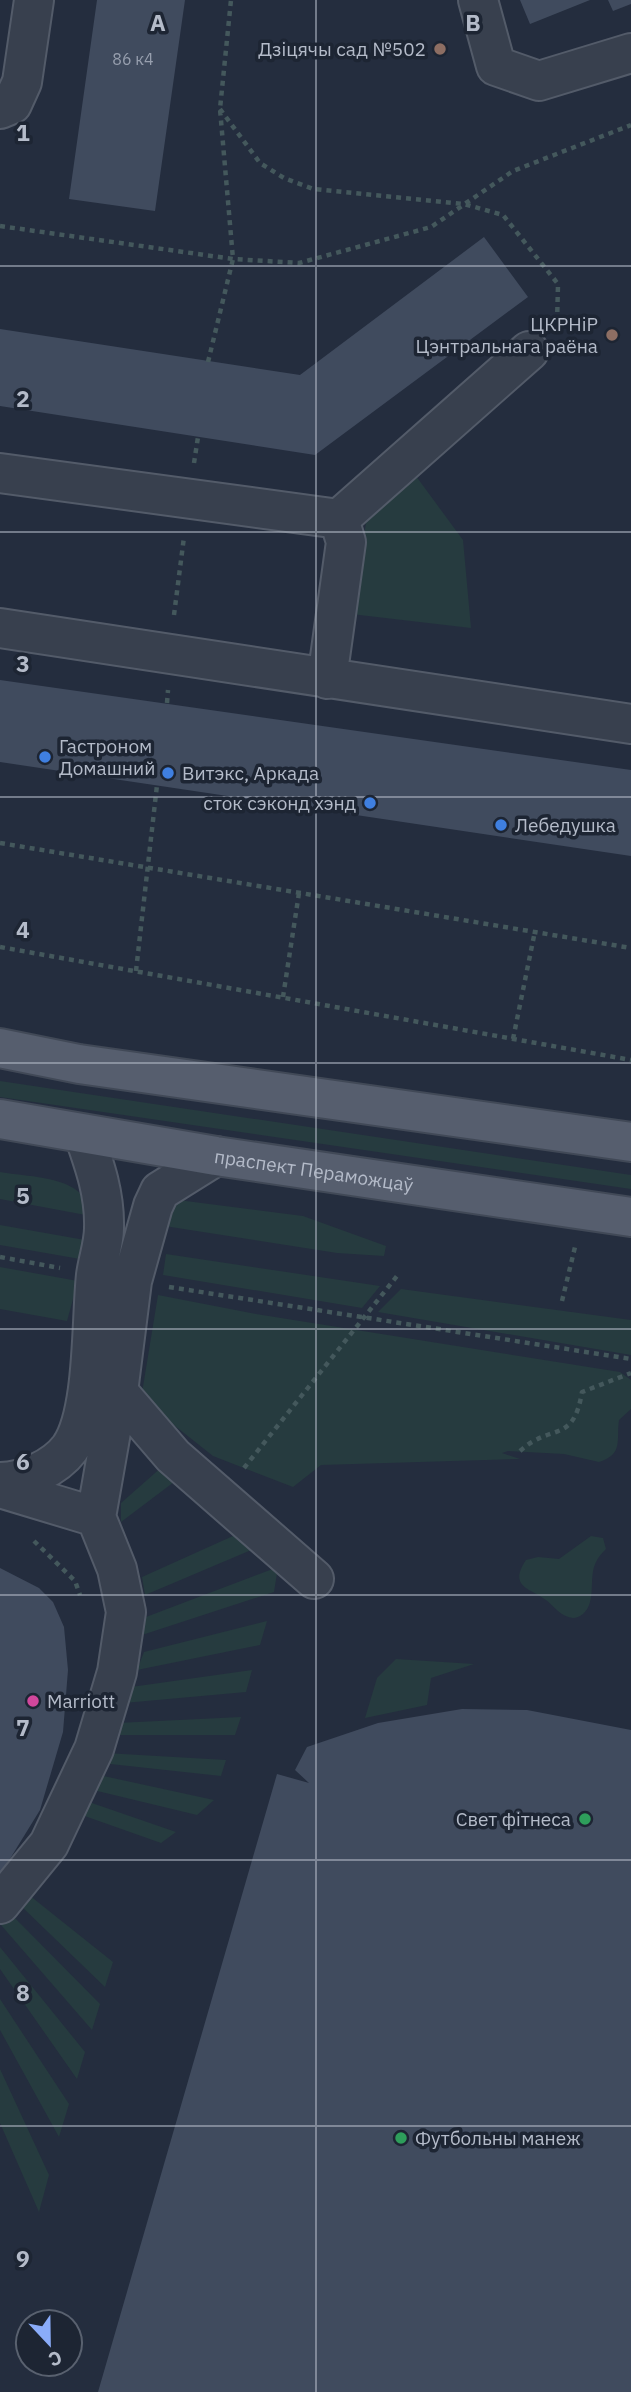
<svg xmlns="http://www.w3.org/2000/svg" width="631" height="2392" viewBox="0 0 631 2392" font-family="'IBM Plex Sans',sans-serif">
<rect width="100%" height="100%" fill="#242d3e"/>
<!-- green -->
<path fill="#263b3f" d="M413,472L463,540L471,628L351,614L368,511Z
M0,1081L631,1175V1189L0,1097Z
M0,1172C33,1178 87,1175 91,1216L0,1199Z
M178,1200L303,1216L386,1246L384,1256L337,1253L158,1225Z
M0,1225L85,1240L80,1259L0,1245Z
M166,1254L380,1286L362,1308L163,1275Z
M0,1267L78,1281L67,1321L0,1309Z
M401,1289L631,1320V1355L378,1312Z
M158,1295L256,1314L620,1372L631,1380V1409L619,1420C616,1440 624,1454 599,1462L564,1454L508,1451L502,1453L520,1459L321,1465L293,1487L213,1456L141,1399Z
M163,1466L174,1482L121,1522V1503Z
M233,1536L256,1548L145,1595L142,1577Z
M591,1536L603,1538L606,1549C602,1553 598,1557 596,1562C588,1577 597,1602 583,1614C568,1626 555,1607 546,1600C530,1588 508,1587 526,1560L538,1557L559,1559Z
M278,1567L274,1592L142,1635L146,1617Z
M267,1621L260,1645L137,1670L144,1652Z
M396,1659L474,1664L431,1678L427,1705L365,1718L377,1678Z
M252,1670L246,1692L124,1703L131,1687Z
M241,1717L235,1735H111L117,1723Z
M105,1753L226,1760L221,1776L101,1763Z
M99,1775L214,1800L197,1815L89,1789Z
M89,1802L176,1832L161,1843L79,1814Z
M29,1895L113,1962L105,1987L20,1905Z
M10,1913L100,2004L92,2030L1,1925Z
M0,1947L85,2052L77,2079L0,1969Z
M0,1999L69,2104L59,2137L0,2030Z
M0,2069L49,2175L39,2212L0,2123Z"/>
<!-- building -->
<path fill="#404b5e" d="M97,0H185L155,211L69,199Z
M520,0H590L530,24Z
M608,0H631V4L613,11Z
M484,237L528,297L315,455L0,406V329L300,375Z
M0,680L631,770V856L0,762Z
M0,1568L39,1588L53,1602L64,1627L68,1670L63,1732L40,1810L0,1875Z
M462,1709L527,1710L631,1730V2392H98L277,1774L309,1783L295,1770L307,1747L378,1723Z"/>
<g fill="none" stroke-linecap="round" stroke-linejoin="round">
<!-- minor casing -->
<g stroke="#535b69" stroke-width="42">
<path id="minor" d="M478,0L496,66L539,81L631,53
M0,109L12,104L22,82L34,0
M0,473L339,519L529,351
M0,628L631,724
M327,679L346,542L339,519
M101,1388L118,1392L173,1456L314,1579
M0,1482C24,1482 55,1468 70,1448C95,1412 91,1320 96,1275C98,1260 104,1244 104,1228C105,1195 95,1166 84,1135
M0,1488L96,1517
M0,1904L49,1844L94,1749L117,1672L126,1612L117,1569L96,1517L118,1392L132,1281L153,1206L160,1191L216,1156"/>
</g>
<!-- major casing -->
<g stroke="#414957" stroke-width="42">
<g id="major">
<path d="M0,1048L79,1064L631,1142"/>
<path id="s1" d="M0,1119L216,1156L631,1217"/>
</g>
</g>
<!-- path -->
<path stroke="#44585c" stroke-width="4.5" stroke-dasharray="5 5" stroke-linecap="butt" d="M220,109L260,163L284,178L313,189L464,204L503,215L558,284L557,324
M0,226L233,259L299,263L431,227L513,171L631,125
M208,362L233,259L220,109L231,0
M194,463L198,437
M174,615L184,537
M167,703L168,690
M0,843L631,948
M0,947L631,1060
M136,971L157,785
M283,997L299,893
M513,1039L535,931
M0,1257L60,1268
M169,1287L631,1359
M562,1301L575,1247
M520,1451C552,1422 573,1445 582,1392L631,1373
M244,1468L397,1276
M34,1541L75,1581L80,1595"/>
<!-- minor -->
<use href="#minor" stroke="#38404e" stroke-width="38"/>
<!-- major -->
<use href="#major" stroke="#565e6e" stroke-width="38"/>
</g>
<!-- grid -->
<path fill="none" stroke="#b4bbc9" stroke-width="2" stroke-opacity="0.55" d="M316,0V2392M0,266H631M0,532H631M0,797H631M0,1063H631M0,1329H631M0,1595H631M0,1860H631M0,2126H631"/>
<!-- markers -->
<g fill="#8d6e63" stroke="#1d2533" stroke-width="2.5">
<circle cx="440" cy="49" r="7"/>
<circle cx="612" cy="335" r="7"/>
</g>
<g fill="#3f7fe0" stroke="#1d2533" stroke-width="2.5">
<circle cx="45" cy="757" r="7"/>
<circle cx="168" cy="773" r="7"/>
<circle cx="370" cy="803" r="7"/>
<circle cx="501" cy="825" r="7"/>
</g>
<circle fill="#d1479c" stroke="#1d2533" stroke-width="2.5" cx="33" cy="1701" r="7"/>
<g fill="#2e9e5b" stroke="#1d2533" stroke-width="2.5">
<circle cx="585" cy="1819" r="7"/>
<circle cx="401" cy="2138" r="7"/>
</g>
<g text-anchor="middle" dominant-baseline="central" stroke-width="7" stroke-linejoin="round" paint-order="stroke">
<!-- number labels -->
<g font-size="16" fill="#979fae">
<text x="133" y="59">86 к4</text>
</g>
<!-- poi labels -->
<g font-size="19" fill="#b4bbc9" stroke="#1d2533" text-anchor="start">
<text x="426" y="49" text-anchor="end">Дзіцячы сад №502</text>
<text x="598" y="324" text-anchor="end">ЦКРНіР<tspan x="598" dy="22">Цэнтральнага раёна</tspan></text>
<text x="59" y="746">Гастроном<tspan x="59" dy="22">Домашний</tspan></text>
<text x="182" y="773">Витэкс, Аркада</text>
<text x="356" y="803" text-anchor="end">сток сэконд хэнд</text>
<text x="515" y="825">Лебедушка</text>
<text x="47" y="1701">Marriott</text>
<text x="571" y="1819" text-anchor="end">Свет фітнеса</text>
<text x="415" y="2138">Футбольны манеж</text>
</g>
<!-- street labels -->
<g font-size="19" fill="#b4bbc9" stroke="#1d2533">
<text stroke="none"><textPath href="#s1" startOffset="318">праспект Пераможцаў</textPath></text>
</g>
</g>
<g font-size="23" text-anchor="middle" font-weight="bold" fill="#b4bbc9" stroke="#1d2533" stroke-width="7" stroke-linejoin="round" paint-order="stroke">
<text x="158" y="31">A</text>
<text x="473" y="31">B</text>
<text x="23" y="141">1</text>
<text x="23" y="407">2</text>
<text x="23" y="672">3</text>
<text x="23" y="938">4</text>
<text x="23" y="1204">5</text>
<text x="23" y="1470">6</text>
<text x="23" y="1736">7</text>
<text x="23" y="2001">8</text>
<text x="23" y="2267">9</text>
</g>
<!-- north arrow -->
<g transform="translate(49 2343) rotate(158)"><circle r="33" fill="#1d2533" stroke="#59616f" stroke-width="2"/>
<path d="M0-5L12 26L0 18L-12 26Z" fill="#8aacf9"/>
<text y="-10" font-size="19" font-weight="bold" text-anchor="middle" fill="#b4bbc9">С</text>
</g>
</svg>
